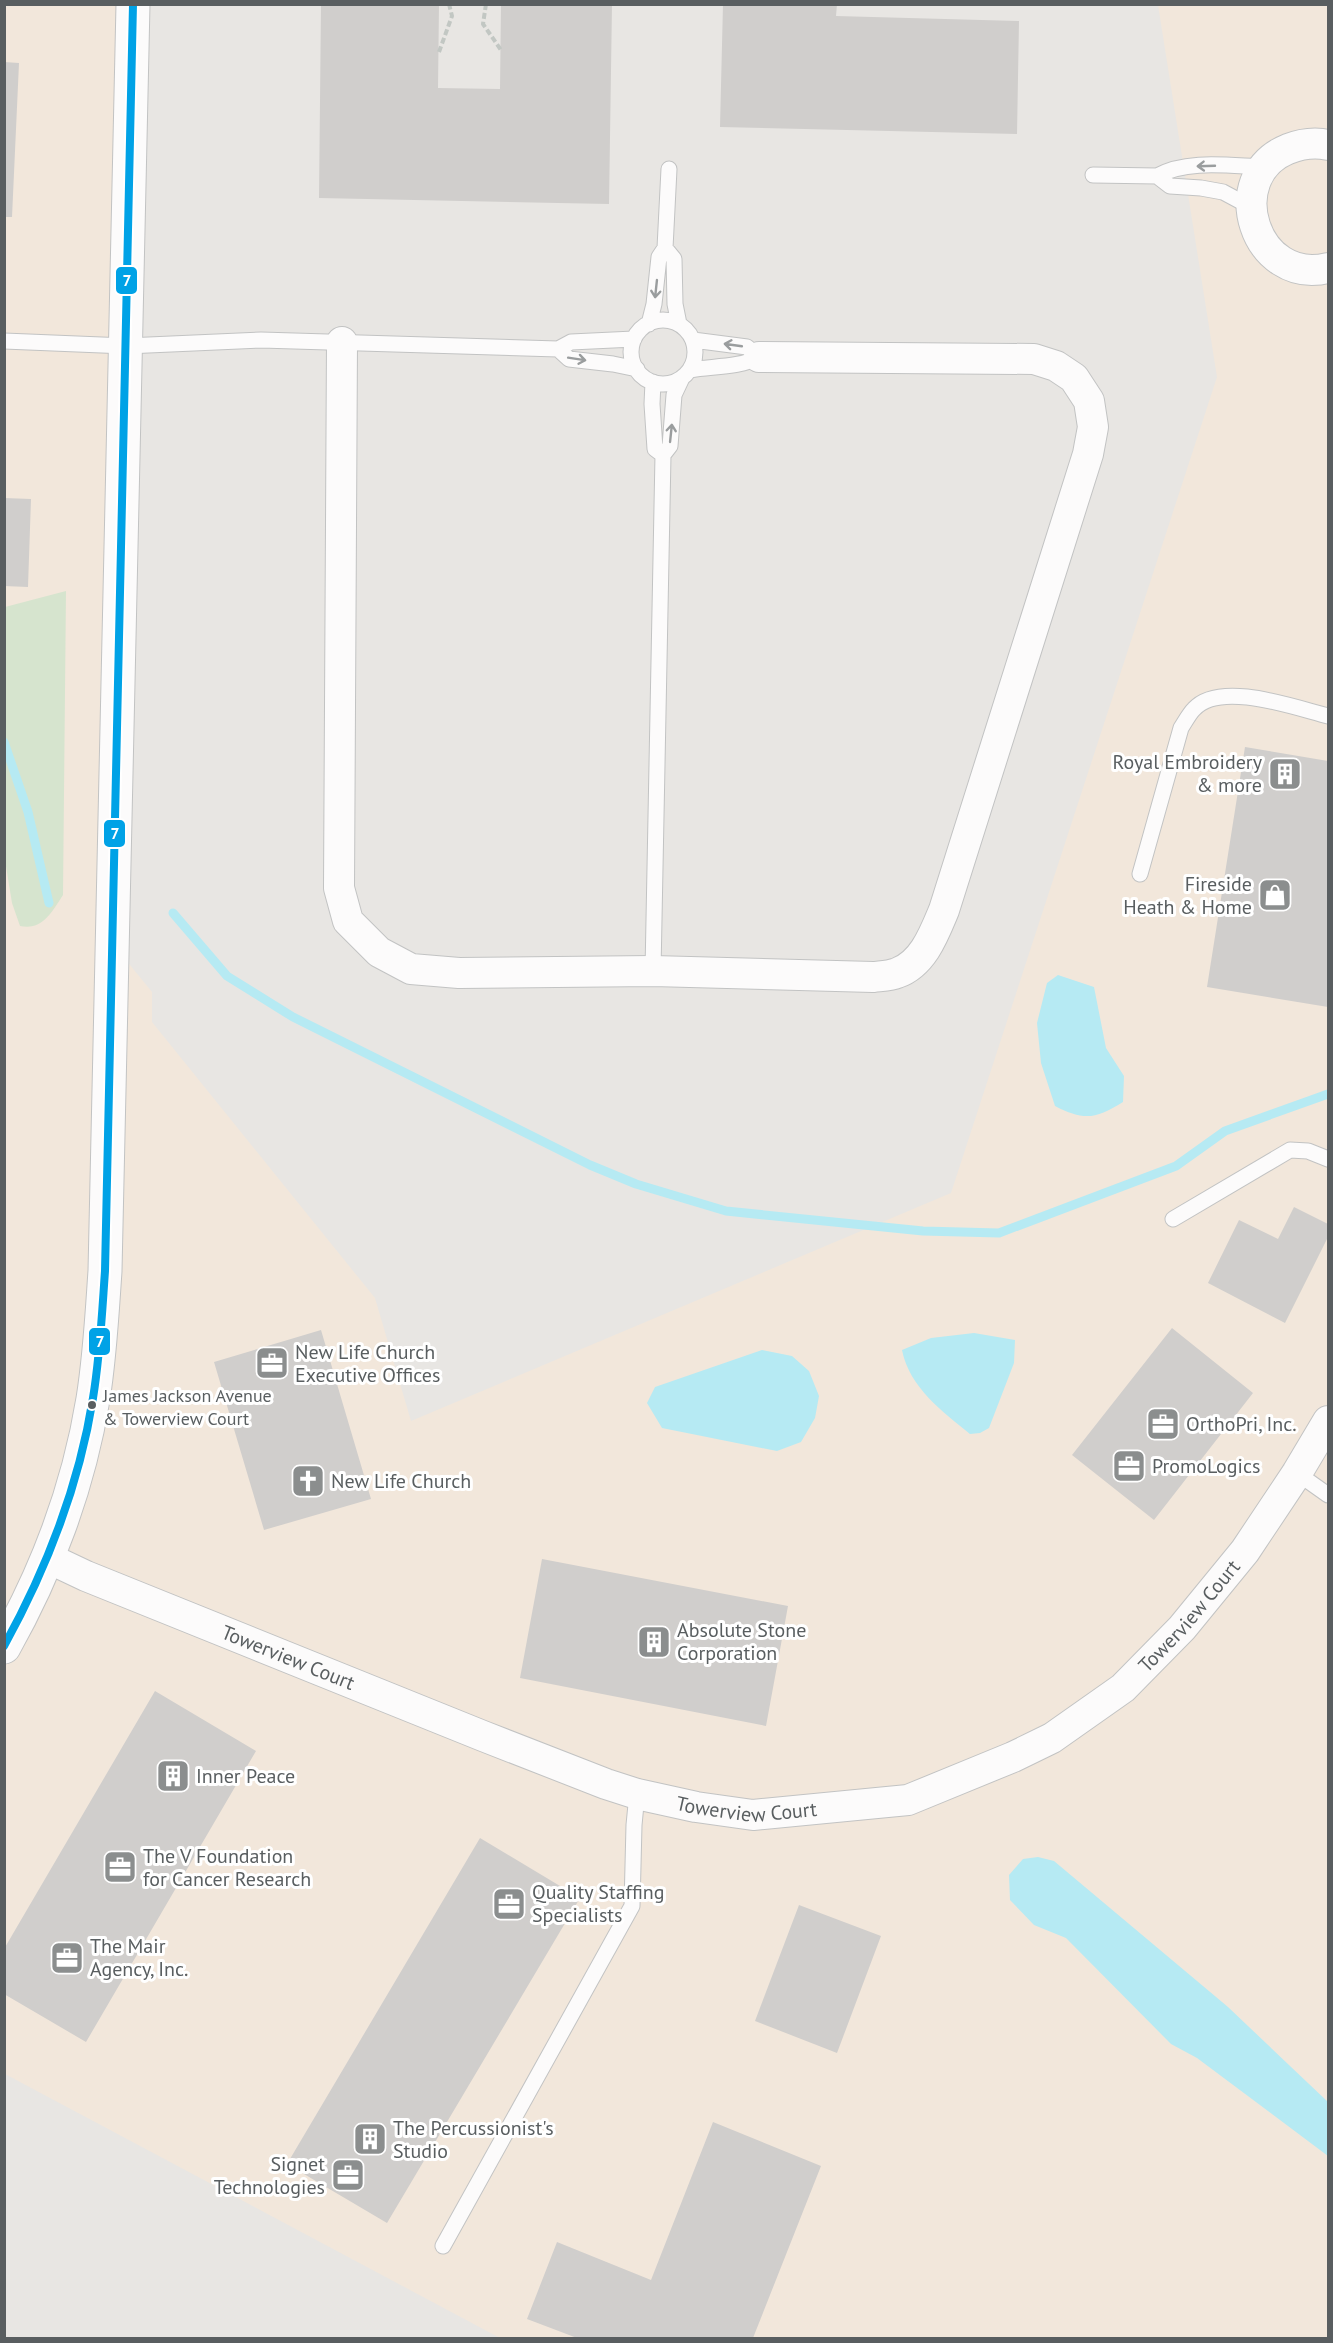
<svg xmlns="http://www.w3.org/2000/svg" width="1333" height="2343" viewBox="0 0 1333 2343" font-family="'PT Sans',sans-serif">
<rect width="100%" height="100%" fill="#e8e6e3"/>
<!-- commercial -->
<path fill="#f2e7db" d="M4,5H116L108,938L152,992V1022L375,1298L411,1421L951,1193L1217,377L1158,5H1328V2338H500L5,2074Z"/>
<!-- green -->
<path fill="#d6e4ce" d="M66,591L63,895C52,912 42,931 20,926L12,903L4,854L5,607Z"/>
<!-- water -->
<path fill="#b6eaf3" d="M1058,975L1094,987L1106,1048L1124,1076L1123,1102C1096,1119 1084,1121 1055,1106L1041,1063L1037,1023L1047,983Z
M974,1333L1015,1340L1014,1363L989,1428L980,1433L970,1434C943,1412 909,1387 902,1350L931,1338Z
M762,1350L792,1356L809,1371L819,1396L815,1418L801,1442L777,1451L662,1428L647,1403L655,1387Z
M1038,1857L1054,1861L1228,2007L1328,2102V2156L1197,2058L1171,2044L1066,1938L1034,1925L1010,1900L1009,1875L1023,1859Z"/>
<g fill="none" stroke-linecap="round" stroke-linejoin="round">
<!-- stream -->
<path stroke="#b6eaf3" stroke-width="9" d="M4,742L28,812L49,903
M173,913L227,976L293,1017L590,1165L636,1184L726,1211L923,1231L999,1233L1176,1166L1225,1131L1328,1094"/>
</g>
<!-- building -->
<path fill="#d0cecc" d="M321,4H439L438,88L500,89L501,4H612L609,204L319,198Z
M723,4H837L836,16L1019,21L1017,134L720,127Z
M4,62L19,63L12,217H4Z
M4,498L31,499L28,587L4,586Z
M1245,747L1328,761V1007L1207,987Z
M1294,1207L1328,1224V1237L1285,1323L1208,1283L1239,1220L1278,1239Z
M1172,1328L1253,1393L1154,1520L1072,1455Z
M321,1330L371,1499L264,1530L214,1362Z
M542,1559L788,1606L766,1726L520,1678Z
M155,1691L256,1751L86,2042L4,1994V1949Z
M480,1838L580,1898L387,2223L287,2164Z
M799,1905L881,1936L837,2053L755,2021Z
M713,2122L821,2166L753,2338H577L527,2319L557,2242L651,2280Z"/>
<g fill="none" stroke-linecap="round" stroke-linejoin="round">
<!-- service casing -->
<g stroke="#c2c3c3" stroke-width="17">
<path id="service" d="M1093,175L1157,176
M1251,207L1223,192L1201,188L1170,186L1157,176C1187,159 1231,166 1264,167
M665,248L669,169
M631 352a32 32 0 1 1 64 0a32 32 0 1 1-64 0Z
M649,324L654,304L659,257L665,248L674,259L675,304L679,324
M634,339L571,342L558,349L569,359L613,364L637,369
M4,341L126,346L261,340L558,349
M690,370C712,366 739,368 759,357L747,347L693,340
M653,382L652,404L655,449L663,455L670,446L674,395L682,378
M1140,874L1181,728C1185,722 1189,714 1194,709C1220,680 1296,708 1328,716
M653,971L663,455
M1173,1219L1290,1150L1308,1151L1328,1159
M1297,1473L1328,1495
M443,2246L632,1906L634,1825L637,1794"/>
</g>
<!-- minor casing -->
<g stroke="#c2c3c3" stroke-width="32">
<g id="minor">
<path d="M1328,145C1315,142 1301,144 1288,149C1220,177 1255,286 1328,268"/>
<path d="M342,342L339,888L348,921L379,952L411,969L459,973L653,971L873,977C881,976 890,976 897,973C923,964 934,934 944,910L1088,454L1093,427L1089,401L1074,378L1056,366L1034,359L759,357"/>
<path id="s1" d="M48,1558L86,1576L483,1736L606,1784L637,1794L696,1807L753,1815L908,1800L1013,1757L1052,1738L1123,1688L1182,1628L1245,1551L1297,1473L1328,1421"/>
</g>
</g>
<!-- tertiary casing -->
<g stroke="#c2c3c3" stroke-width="35">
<path id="tertiary" d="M4,1647C47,1571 79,1485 93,1399C100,1356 102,1314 105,1271L133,4"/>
</g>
<!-- path -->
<path stroke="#c2c7c3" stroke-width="4" stroke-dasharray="6 3" stroke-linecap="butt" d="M486,4L483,24L501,50
M439,52L452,16L449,4"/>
<!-- service -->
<use href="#service" stroke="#fcfbfb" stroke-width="15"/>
<!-- minor -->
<use href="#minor" stroke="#fcfbfb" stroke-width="30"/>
<!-- tertiary -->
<use href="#tertiary" stroke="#fcfbfb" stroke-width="33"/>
<!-- bus-1 casing -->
<g stroke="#fff" stroke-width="12">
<path id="bus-1" d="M4,1646C47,1568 79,1486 93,1398C100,1356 102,1313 105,1271L133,4"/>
</g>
<!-- bus-1 -->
<use href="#bus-1" stroke="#00a2e6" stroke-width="8"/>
</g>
<!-- one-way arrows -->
<defs><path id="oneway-shaft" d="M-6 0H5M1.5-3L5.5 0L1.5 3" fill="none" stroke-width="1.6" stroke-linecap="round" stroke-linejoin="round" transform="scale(1.5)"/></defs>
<g stroke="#9a9d9e">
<use href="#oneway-shaft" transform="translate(1206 166) rotate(178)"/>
<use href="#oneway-shaft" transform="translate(656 289) rotate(96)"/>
<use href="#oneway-shaft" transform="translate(733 345) rotate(-172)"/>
<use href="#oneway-shaft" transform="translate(577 359) rotate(9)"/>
<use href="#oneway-shaft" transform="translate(671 433) rotate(-84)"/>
</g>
<!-- icons -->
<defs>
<g id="building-square" transform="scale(1.725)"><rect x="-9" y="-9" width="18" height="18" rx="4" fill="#8b8e8e" stroke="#fff"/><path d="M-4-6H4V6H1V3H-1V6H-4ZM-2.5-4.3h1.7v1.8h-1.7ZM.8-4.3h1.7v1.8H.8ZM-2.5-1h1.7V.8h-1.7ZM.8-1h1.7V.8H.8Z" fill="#fff"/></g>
<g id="shop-square" transform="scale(1.725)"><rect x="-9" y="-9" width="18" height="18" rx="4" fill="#8b8e8e" stroke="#fff"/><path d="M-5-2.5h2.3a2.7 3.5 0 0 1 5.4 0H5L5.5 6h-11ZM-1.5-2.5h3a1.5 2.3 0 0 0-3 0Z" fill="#fff"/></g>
<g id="office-square" transform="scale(1.725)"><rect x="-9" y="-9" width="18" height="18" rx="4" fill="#8b8e8e" stroke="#fff"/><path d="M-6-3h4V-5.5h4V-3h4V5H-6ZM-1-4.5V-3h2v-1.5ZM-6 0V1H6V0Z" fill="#fff"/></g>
<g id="church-square" transform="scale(1.725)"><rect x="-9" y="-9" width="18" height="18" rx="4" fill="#8b8e8e" stroke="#fff"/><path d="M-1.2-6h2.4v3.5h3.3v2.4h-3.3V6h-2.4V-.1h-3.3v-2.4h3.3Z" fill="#fff"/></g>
</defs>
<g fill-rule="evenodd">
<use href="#building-square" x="1285" y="774"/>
<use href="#shop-square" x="1275" y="895"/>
<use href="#office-square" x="272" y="1363"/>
<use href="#office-square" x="1163" y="1424"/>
<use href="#office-square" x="1129" y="1466"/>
<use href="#church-square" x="308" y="1481"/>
<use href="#building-square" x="654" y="1642"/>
<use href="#building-square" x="173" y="1776"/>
<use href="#office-square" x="120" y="1867"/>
<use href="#office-square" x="509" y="1904"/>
<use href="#office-square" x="67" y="1958"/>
<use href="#building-square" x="370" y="2139"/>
<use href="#office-square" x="348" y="2175"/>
</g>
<!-- markers -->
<circle fill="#595e60" stroke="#fff" stroke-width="2" cx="92" cy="1405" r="5"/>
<g text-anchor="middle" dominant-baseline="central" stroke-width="6" stroke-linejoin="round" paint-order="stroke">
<!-- bus labels -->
<g font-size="18" fill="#595e60" stroke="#fff" text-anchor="start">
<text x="103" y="1395">James Jackson Avenue<tspan x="103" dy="23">&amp; Towerview Court</tspan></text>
</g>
<!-- poi labels -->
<g font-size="20" fill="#595e60" stroke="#fff" text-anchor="start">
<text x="1262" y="762" text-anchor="end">Royal Embroidery<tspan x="1262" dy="23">&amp; more</tspan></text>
<text x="1252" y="884" text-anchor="end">Fireside<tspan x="1252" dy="23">Heath &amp; Home</tspan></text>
<text x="295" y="1352">New Life Church<tspan x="295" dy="23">Executive Offices</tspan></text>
<text x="1186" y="1424">OrthoPri, Inc.</text>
<text x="1152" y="1466">PromoLogics</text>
<text x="331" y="1481">New Life Church</text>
<text x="677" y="1630">Absolute Stone<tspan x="677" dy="23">Corporation</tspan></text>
<text x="196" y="1776">Inner Peace</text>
<text x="143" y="1856">The V Foundation<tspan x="143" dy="23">for Cancer Research</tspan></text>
<text x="532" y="1892">Quality Staffing<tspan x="532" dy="23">Specialists</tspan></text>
<text x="90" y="1946">The Mair<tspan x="90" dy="23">Agency, Inc.</tspan></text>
<text x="393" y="2128">The Percussionist's<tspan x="393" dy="23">Studio</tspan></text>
<text x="325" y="2164" text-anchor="end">Signet<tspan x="325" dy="23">Technologies</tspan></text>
</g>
<!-- street labels -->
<g font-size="20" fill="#595e60" stroke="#fff">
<text stroke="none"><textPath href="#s1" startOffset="1250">Towerview Court</textPath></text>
<text stroke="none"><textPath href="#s1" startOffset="260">Towerview Court</textPath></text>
<text stroke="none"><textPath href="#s1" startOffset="746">Towerview Court</textPath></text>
</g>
</g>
<g stroke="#fff" stroke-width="2">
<rect x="115" y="266" width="23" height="29" rx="6" fill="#00a2e6"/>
<rect x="103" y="819" width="23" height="29" rx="6" fill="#00a2e6"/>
<rect x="88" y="1327" width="23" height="29" rx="6" fill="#00a2e6"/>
</g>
<g font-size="16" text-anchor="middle" font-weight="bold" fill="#fff">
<text x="127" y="286">7</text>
<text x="115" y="839">7</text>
<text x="100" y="1347">7</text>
</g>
<!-- border -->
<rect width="1333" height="2343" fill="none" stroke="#595e60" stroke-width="12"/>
</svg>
